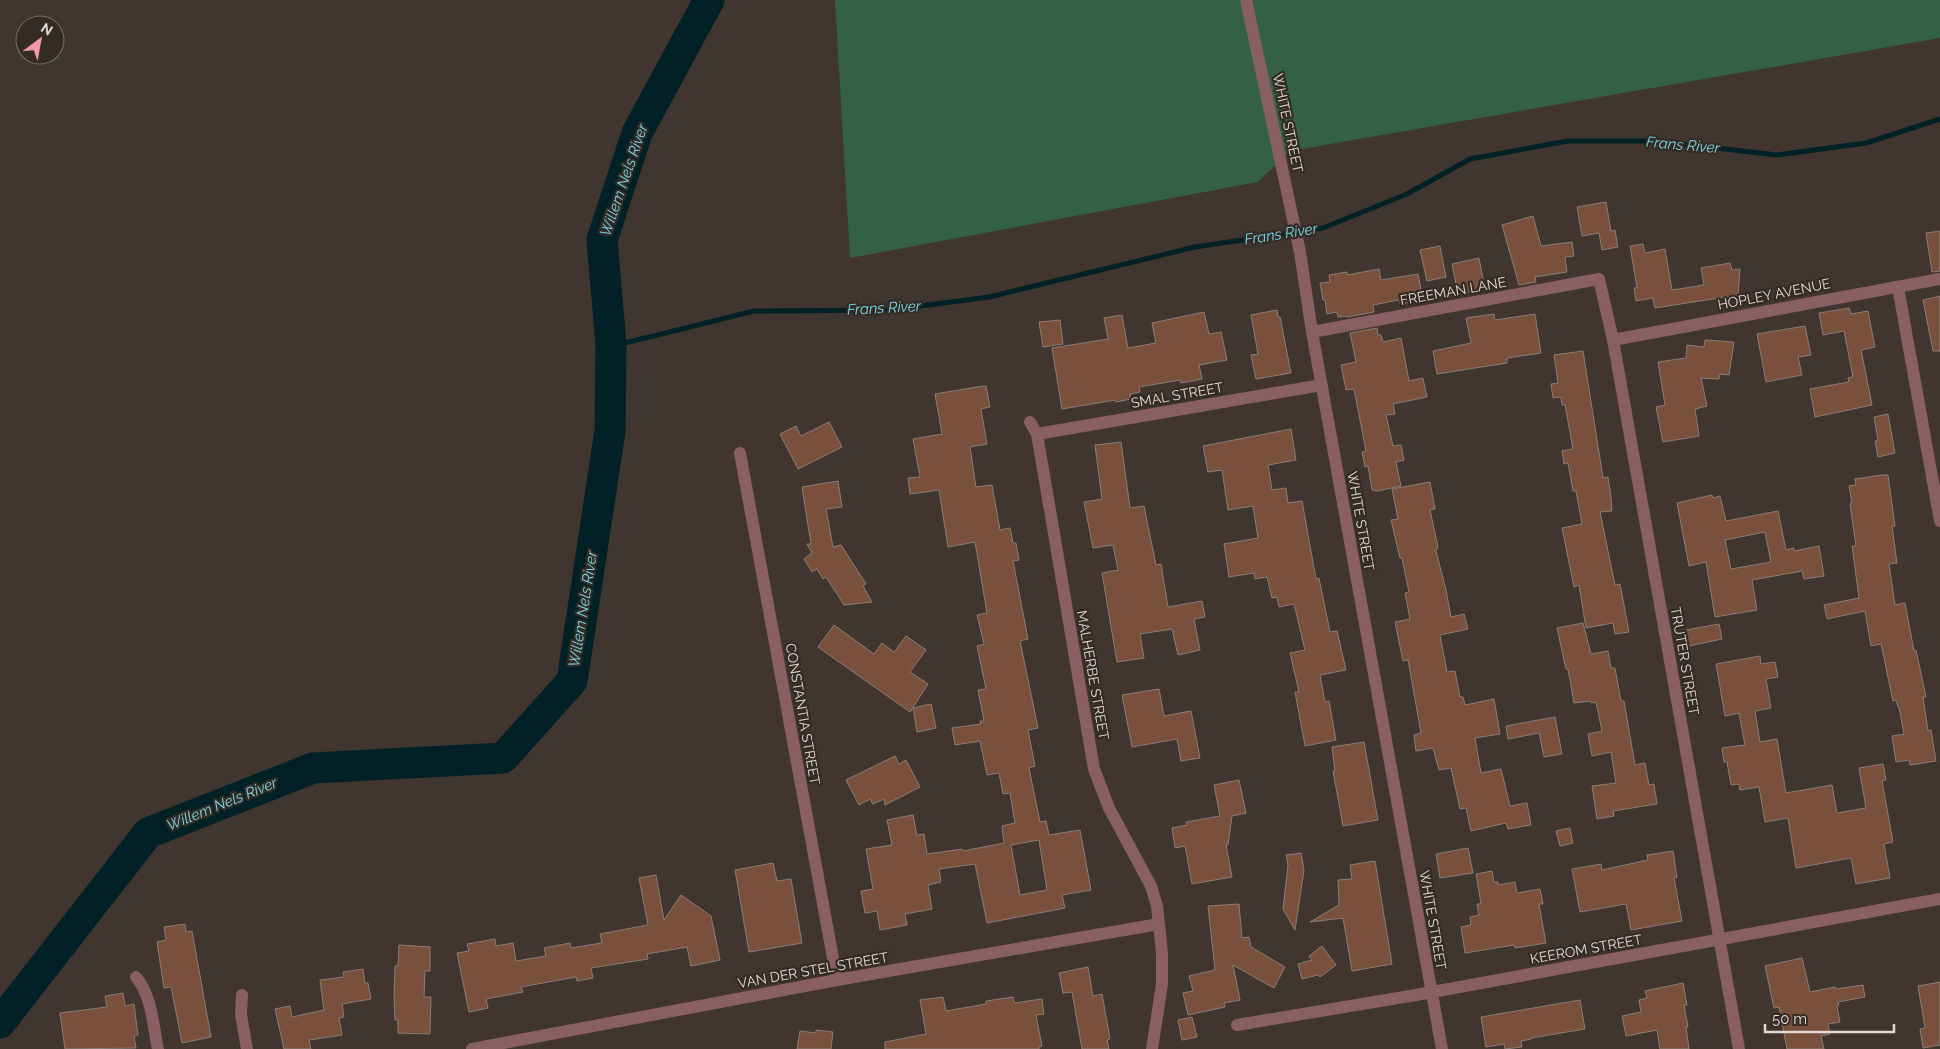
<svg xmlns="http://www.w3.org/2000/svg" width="1940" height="1049" viewBox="0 0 1940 1049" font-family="Raleway,sans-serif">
<rect width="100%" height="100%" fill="#40352f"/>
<!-- green -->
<path fill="#34604a" d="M835,0H1940V38L1290,151L1258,182L850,258Z"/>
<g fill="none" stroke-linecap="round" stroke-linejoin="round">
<!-- stream -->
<path stroke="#012127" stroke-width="5" d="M611,344L629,342L754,311L890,310L989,297L1195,247L1323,228L1407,194L1470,159L1568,141H1655L1777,155L1866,143L1940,119"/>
<!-- river -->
<path stroke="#012127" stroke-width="31" d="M0,1023L148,833L313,768L503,758L572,681L610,431L611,344L602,240L637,133L709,0"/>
</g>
<!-- building -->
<path fill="#79503b" stroke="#8b7e77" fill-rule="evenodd" d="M1606,202L1611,231L1615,230L1618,247L1602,250L1599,233L1582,236L1577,207Z
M1533,216L1541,246L1572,242L1574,256L1565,257L1567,272L1535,277L1536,282L1519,285L1502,225Z
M1940,231V271L1932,272L1926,233Z
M1643,244L1645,253L1665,249L1672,290L1704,285L1701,268L1730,263L1732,270L1740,269L1738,295L1655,308L1653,298L1636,301L1634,288H1637L1630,246Z
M1440,246L1446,277L1427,281L1420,250Z
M1479,258L1485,289L1458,294L1452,264Z
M1379,269L1381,280L1418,274L1423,300L1400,304L1399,300L1373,305L1374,312L1347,317V316L1338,317L1337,312L1327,314L1325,300H1323L1320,283L1330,282L1329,275L1347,272V275Z
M1940,296V351H1933L1923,300Z
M1849,308L1851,314L1868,311L1875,347L1861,350L1872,405L1815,417L1810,389L1849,382L1848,378L1853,377L1844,331L1823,335L1819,313Z
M1277,310L1278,317H1280L1291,373L1256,379L1251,355L1258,354L1251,315Z
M1204,312L1209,334L1221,332L1227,360L1199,365L1202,379L1181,383L1180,380L1139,387L1140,392L1130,394L1131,399L1116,402L1115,400L1062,409L1052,348L1108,339L1104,318L1122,315L1128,348L1156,343L1152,323Z
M1494,314L1495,320L1535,314L1541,353L1507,358V363L1437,374L1433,351L1471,343L1466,318Z
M1060,320L1063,344L1043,347L1039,322Z
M1805,326L1811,355L1798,357L1802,375L1766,382L1757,334Z
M1377,328L1378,335H1381L1383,342L1401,338L1409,381L1423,378L1427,397L1393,404L1395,414L1386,415L1393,446L1401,445L1404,460L1396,462L1401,486L1377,491L1372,490L1368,466L1365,467L1362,452L1366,451L1354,389L1346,390L1341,365L1356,362L1350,333Z
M1705,340L1734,342L1729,375L1720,374L1719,379L1701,378L1707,406L1695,409L1699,436L1663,442L1656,407L1665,405L1658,362L1686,358L1687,345L1704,347Z
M1583,351L1603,478L1608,477L1611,497L1612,511L1600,512L1615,585L1620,584L1629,632L1615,634L1613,623L1586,628L1579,585L1574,587L1562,528L1582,524L1576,491H1573L1568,463L1564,464L1562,451L1573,449L1565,405H1562L1561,397L1553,398L1551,384L1558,383L1554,355Z
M983,386H986L990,407L981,409L987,444L970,447L976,487L992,485L1000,530L1010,528L1013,543H1016L1019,560L1013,561L1028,639L1020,641L1038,728L1028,730L1035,766L1029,768L1040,822L1046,821L1049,835L1080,830L1091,890L1062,895L1065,908L987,923L975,864L939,869L941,882L928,885L932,909L905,914L907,925L880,930L877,911L865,913L861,891L873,889L866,849L892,845L887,820L913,815L917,835L924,834L927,854L962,849L963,851L1004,843L1002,826L1015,823L1010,793L1003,794L999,773L987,775L980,741L955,745L952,728L981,724L980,721H984L978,690L986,689L977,646L984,644L977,615L987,613L975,542L948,547L939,490L910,494L908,478L920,477L913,439L942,434L935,394ZM1039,840L1047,890L1020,895L1011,845Z
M1888,414L1895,453L1878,457L1875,441L1878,440L1874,417Z
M829,422L842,447L798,469L780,434L796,426L801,436Z
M1291,429L1296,460L1268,465L1272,490L1286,488L1288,503L1302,501L1316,579L1319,578L1330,632L1337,631L1346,670L1320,675L1325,702L1329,701L1336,740L1305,746L1295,692H1299L1290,653L1305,650L1294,604L1279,607L1277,597L1272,598L1267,577L1255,579L1254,573L1229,577L1224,544L1258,538L1253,506L1228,510L1222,470L1208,472L1203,446Z
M1121,442L1130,508L1144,506L1156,565L1161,564L1168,607L1202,601L1205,617L1194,619L1200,650L1178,655L1172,629L1140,634L1144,658L1117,662L1102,573L1118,570L1113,545L1093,548L1084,502L1102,499L1095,445Z
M1882,475H1888L1895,526H1892L1897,563L1889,564L1895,605L1905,603L1914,651L1916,650L1926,697H1923L1928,731L1931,730L1936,761L1910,765L1909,760L1896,762L1892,736L1904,734L1899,707H1898L1896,700L1893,701L1881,644L1871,646L1865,611L1827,619L1824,605L1859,598L1852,546H1856L1850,504L1852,503L1849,486L1856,485L1855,479Z
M838,481L842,507L826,509L833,547L841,545L866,584L863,586L872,602L844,605L826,577L823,579L817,569L812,572L804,559L812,553L807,544H811L802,487Z
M1430,482L1435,509L1430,510L1438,547L1436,551L1446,590L1451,617L1464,614L1468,629L1440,635L1447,672L1455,671L1460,697H1463L1465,705L1494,699L1500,734L1475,738L1481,773L1501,769L1510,806L1527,803L1531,825L1508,829L1506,823L1471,831L1466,808L1460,809L1451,768L1439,770L1433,748L1416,751L1414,735L1421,733L1408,660L1403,661L1395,622L1410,619L1405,593L1409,592L1402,558H1400L1391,520L1398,519L1392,489Z
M1712,495L1713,498L1720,496L1726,521L1778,511L1786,550L1794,548V551L1819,546L1824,576L1804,579L1802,571L1752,580L1757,610L1715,617L1706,562L1689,566L1677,503ZM1765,532L1771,562L1731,569L1725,540Z
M1583,623L1591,654L1608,651L1611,668H1615L1621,701H1624L1635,765L1645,763L1649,785L1654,784L1657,804L1613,811L1614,816L1597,819L1592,786L1616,783L1611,752L1592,756L1588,734L1602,731L1596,702L1591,703L1590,701L1574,703L1568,669H1566L1557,628Z
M1719,624L1722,639L1689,646L1686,630Z
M834,625L874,654L882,643L894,652L906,636L926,650L910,672L928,684L910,712L818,647Z
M1760,656L1761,664L1775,662L1778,677L1766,679L1771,708L1755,711L1760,742L1777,739L1786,793L1832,785L1837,813L1866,808L1859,768L1883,764L1886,780L1882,781L1893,842L1884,844L1890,878L1856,884L1851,858L1796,868L1788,818L1765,822L1759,787L1740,790L1739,784L1731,785L1727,762H1724L1722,748L1745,745L1739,713L1725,716L1716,664Z
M1159,689L1164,716L1191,711L1200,758L1181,761L1177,739L1132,747L1122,695Z
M931,704L936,728L917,732L913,708Z
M1555,717L1562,754L1544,757L1539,733L1508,739L1506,726Z
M1364,742L1378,820L1343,826L1333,771H1335L1332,747Z
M895,756L899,764L906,760L920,787L885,805L884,799L873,804L870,799L859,805L846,780Z
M1239,780L1246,813L1232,816L1228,845H1226L1232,877L1192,884L1185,846L1175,848L1172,828L1187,825L1186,822L1220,816L1214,785Z
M1570,828L1573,843L1560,846L1556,831Z
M1468,848L1473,873L1440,878L1436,854Z
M1673,851L1677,877L1674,878L1682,921L1631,930L1626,904L1580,912L1572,869L1601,864L1602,870L1648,860L1647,855Z
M1301,853L1304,870L1295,930L1283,909L1288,865L1286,855Z
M1375,861L1392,964L1352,971L1343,918L1310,922L1339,905L1338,880L1352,879L1350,865Z
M773,863L777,881L791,879L802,943L749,952L735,870Z
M1492,871L1494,882H1498V885L1515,882L1517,893L1540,889L1543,904H1539L1546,943L1515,948L1514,945L1465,953L1461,927L1471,925L1470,917L1479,915L1477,904H1481L1476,874Z
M656,875L664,920L681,895L711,916L720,960L691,966L687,947L647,954L648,959L591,968L593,978L577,981L576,977L521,987L523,992L486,999L488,1008L469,1012L457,953L469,951L467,944L495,939L496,946L513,943L516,961L546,956L544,948L570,943L571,948L602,943L600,934L648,925L639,878Z
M1239,904L1242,938L1249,937L1251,947L1285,967L1274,988L1233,965L1240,1000L1224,1003L1225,1007L1188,1015L1183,993L1193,991L1189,976L1215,970L1208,906Z
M185,924L186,932L192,931L211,1037L182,1043L171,987L164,988L157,942L166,940L164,927Z
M399,945L430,947V971H425L424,997H431L430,1034L398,1033V1020H395L394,995L395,966H398Z
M1322,946L1336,965L1320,977L1318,975L1302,979L1298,964L1312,960L1309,956Z
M1802,958L1810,992L1835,987L1836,989L1863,985L1865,997L1838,1002L1839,1005L1837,1006L1840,1022L1828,1024L1830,1034L1821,1036L1824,1049H1787L1779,1007L1774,1008L1765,966Z
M1088,967L1093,996L1102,994L1110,1039L1107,1040L1109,1049H1082L1072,992L1063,993L1059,973Z
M363,969L365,983H368L371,999L342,1004L344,1017L339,1018L342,1035L309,1040L311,1049H284L275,1009L290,1006L292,1017L324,1010L320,980L344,977L343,972Z
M1940,982V1045L1923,1048L1920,1029L1925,1028L1918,986Z
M1683,983L1687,1005H1684L1688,1027H1686L1689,1049H1660L1657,1030L1626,1036L1622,1016L1641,1012L1639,1000L1647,998L1645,991Z
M123,993L125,1006L134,1004L138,1035L134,1036L136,1048L65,1049L60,1013L107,1007L105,996Z
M943,997L946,1011L986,1004V1001L1013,997L1014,1003L1042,999L1044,1014L1036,1015L1042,1046L1039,1047V1049H885V1042L926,1034L920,1000Z
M1580,1000L1585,1029L1531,1038V1039L1521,1041L1522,1047L1505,1049L1504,1044L1486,1047L1481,1017Z
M1192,1017L1197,1037L1182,1040L1178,1020Z
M816,1030L833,1032L831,1049H797L800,1031L816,1033Z"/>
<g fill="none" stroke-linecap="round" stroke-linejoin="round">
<!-- street -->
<path stroke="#895f66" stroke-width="12" d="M1246,0L1300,252L1312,332L1442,1049
M1898,287L1940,521
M1312,332L1599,279L1613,340L1739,1049
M1613,340L1940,279
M1030,422L1037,434L1094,769L1109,808L1151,886L1157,906L1162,953V984L1152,1049
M1037,434L1322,385
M740,453L837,980
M136,977C152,996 153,1025 158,1049
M242,995L241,1015L247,1049
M1237,1025L1416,995L1940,899
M472,1049L837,980L1159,924"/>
</g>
<g text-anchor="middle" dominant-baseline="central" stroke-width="4.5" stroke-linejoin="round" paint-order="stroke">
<!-- street labels -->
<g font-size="14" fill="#e0d9d5" stroke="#352b25">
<text transform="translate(1288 123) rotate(78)">WHITE STREET</text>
<text transform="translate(1453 291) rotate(-10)">FREEMAN LANE</text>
<text transform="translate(1774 294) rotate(-11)">HOPLEY AVENUE</text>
<text transform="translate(1177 395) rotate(-10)">SMAL STREET</text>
<text transform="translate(1361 521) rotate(80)">WHITE STREET</text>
<text transform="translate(1685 661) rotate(80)">TRUTER STREET</text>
<text transform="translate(1093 675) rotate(80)">MALHERBE STREET</text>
<text transform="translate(803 714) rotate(80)">CONSTANTIA STREET</text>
<text transform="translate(1433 920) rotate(80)">WHITE STREET</text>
<text transform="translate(1586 949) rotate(-10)">KEEROM STREET</text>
<text transform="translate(813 970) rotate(-10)">VAN DER STEL STREET</text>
</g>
<!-- water labels -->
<g font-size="15" font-style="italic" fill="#77d7e9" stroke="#352b25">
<text transform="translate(1683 145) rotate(5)">Frans River</text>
<text transform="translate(624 180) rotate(-71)">Willem Nels River</text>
<text transform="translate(1281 234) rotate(-9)">Frans River</text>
<text transform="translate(884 308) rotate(-3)">Frans River</text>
<text transform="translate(583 609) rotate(-81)">Willem Nels River</text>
<text transform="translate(222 804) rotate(-22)">Willem Nels River</text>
</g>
</g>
<!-- north arrow -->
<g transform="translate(40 40) rotate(32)"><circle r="24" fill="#352b25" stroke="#79716b"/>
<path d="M0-4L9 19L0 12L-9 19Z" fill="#f39aa8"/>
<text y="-8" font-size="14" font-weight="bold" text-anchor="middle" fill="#e0d9d5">N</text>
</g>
<!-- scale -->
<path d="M1765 1024v8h129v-8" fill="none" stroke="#e0d9d5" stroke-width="2.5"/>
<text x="1772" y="1024" font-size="15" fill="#e0d9d5" stroke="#352b25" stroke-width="4" paint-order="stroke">50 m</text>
</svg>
